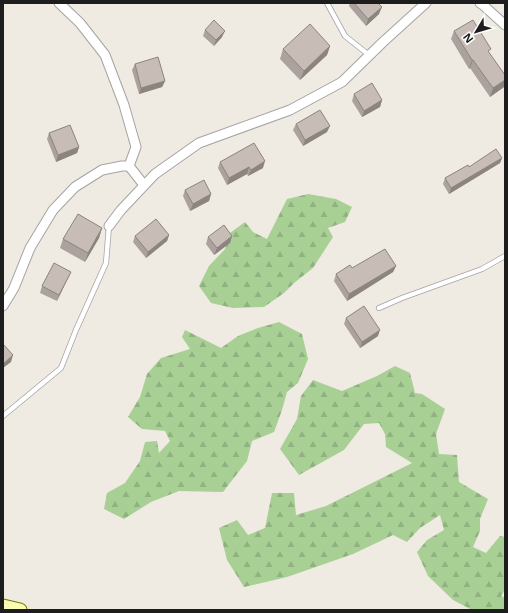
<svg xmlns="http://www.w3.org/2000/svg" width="508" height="613" viewBox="0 0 508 613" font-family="'Noto Sans',sans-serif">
<defs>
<pattern id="forest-firs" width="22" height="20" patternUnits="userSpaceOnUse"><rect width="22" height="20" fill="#a8d095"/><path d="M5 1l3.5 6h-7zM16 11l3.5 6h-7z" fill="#90b280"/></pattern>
</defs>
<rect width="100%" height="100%" fill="#efeae2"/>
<!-- forest -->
<path fill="url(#forest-firs)" d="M308,194L336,199L352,207L345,222L328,228L333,237L313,268L294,283L284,293L264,307L233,308L211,303L199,286L209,266L225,249L230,233L245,222L253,232L267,239L287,199Z
M279,322L302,334L308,359L298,383L287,392L282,410L274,432L252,441L247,461L223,492L179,491L151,502L124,519L104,509L107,493L125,483L140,461L145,442L157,441L159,453L170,441L165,431L142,429L128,417L140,397L147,374L161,358L190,349L182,337L185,330L221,348L238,336L258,328Z
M395,366L410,373L415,393L422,394L445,409L436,434L439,454L457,455L459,482L488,499L480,519V531L473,547L486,553L500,536L505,537V590L501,596L505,598V610H472L453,600L428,576L417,552L427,540L444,530L440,515L420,528L407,542L393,535L353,554L287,577L244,587L227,560L219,528L237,520L248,535L265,528L272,493H294L296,515L326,506L412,463L386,447L385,434L379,423L364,424L344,450L299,475L280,449L297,419L301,396L313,380L342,391L377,376Z"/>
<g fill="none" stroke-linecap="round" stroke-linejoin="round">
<!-- service casing -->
<g stroke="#a4a4a4" stroke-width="6">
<path id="service" d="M327,3L345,36L369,55
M379,308L402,298L482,269L505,256
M3,416L61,368L76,330L106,263L109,226"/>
</g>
<!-- minor casing -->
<g stroke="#a4a4a4" stroke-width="11">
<path id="minor" d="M59,3L80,23L105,55L124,105L136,147L129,166
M480,3L483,5L505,25
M109,226L121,210L155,174L199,143L290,110L342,82L383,42L426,3
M3,306L14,288L30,248L53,210L75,187L102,170L122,166H129L144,185"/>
</g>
<!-- secondary casing -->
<g stroke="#6f7800" stroke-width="15">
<path id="secondary" d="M3,606L20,610"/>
</g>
<!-- service -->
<use href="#service" stroke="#fff" stroke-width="4.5"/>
<!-- minor -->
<use href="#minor" stroke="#fff" stroke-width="9"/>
<!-- secondary -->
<use href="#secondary" stroke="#fbfcb3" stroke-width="13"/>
</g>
<!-- wall -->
<path fill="#aba29d" d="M350,3H378L379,14L366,26L349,6Z
M205,30L222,37L214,46L203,36Z
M454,31L489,53L505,75V85L504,87L490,97L470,68L469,69L451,39Z
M330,46L327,55L300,80L280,59L283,49Z
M135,64L165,81L162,87L139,94L132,70Z
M354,94L382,100L380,107L362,117L352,101Z
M296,124L327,132L303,146L293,130Z
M49,133L79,147L77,153L56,162L47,139Z
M502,158L500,163L449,194L443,184L445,178L469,167Z
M220,162L263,168L248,176L247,174L227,185L218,168Z
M185,190L211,194L209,201L190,211L183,196Z
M102,228L99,238L85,262L60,248L63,239Z
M169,235L167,241L146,258L133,242L135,236Z
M232,236L230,243L214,255L206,244L208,237Z
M396,266L393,272L347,301L334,281L336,274Z
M71,272L68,278L57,301L40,293L42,286Z
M346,318L378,336L360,348L344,324Z"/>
<!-- shaded-wall -->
<path fill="#8b847f" d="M382,7L379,14L366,26L368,19Z
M225,31L222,37L214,46L216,40Z
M330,46L327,55L300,80L304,71Z
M472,60H473L470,68L469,69Z
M505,80V85L504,87L490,97L493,88Z
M165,81L162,87L139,94L141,88Z
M382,100L380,107L362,117L364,111Z
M330,126L327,132L303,146L305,140Z
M79,147L77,153L56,162L58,155Z
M502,158L500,163L449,194L451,188Z
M265,161L263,168L248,176L251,170Z
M249,167L247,174L227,185L229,178Z
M211,194L209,201L190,211L193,204Z
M102,228L99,238L85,262L88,253Z
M169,235L167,241L146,258L148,252Z
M232,236L230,243L214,255L217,248Z
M396,266L393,272L347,301L349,294Z
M71,272L68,278L57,301L59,295Z
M380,330L378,336L360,348L362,342Z
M13,355L11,362L3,368V364Z"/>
<!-- building -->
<path fill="#c7bcb6" stroke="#8b847f" d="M354,3H378L382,7L368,19Z
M214,20L225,31L216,40L205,30Z
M473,20L491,49L488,51L505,75V80L493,88L473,60H472L454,31Z
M310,24L330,46L304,71L283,49Z
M158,57L165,81L141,88L135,64Z
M372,83L382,100L364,111L354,94Z
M320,110L330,126L305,140L296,124Z
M70,125L79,147L58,155L49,133Z
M254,143L265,161L251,170L249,167L229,178L220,162Z
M496,149L502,158L451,188L445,178L468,165L469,167Z
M204,180L211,194L193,204L185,190Z
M78,214L102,228L88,253L63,239Z
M156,219L169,235L148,252L135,236Z
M224,225L232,236L217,248L208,237Z
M385,249L396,266L349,294L336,274L350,265L352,268Z
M54,263L71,272L59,295L42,286Z
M364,306L380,330L362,342L346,318Z
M3,344L13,355L3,364Z"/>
<!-- border -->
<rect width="508" height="613" fill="none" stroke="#1d1d1d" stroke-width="8"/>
<!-- north arrow -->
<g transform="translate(476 32) rotate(232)" stroke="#ffffff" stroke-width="3" paint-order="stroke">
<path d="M0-3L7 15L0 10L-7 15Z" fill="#1d1d1d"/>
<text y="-6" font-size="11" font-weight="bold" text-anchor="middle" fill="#1d1d1d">N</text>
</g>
</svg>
